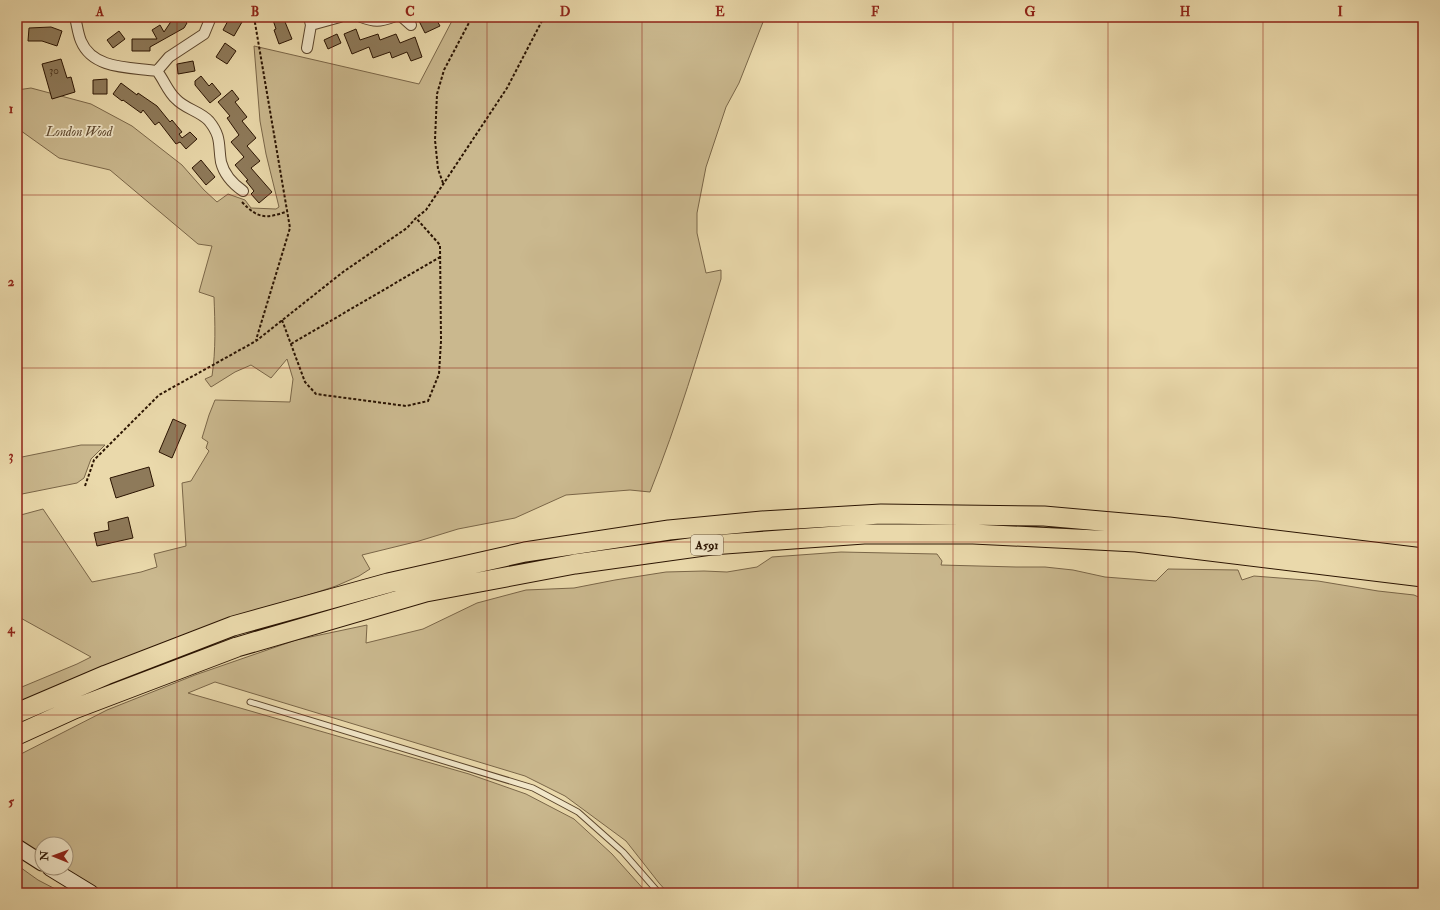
<svg xmlns="http://www.w3.org/2000/svg" width="1440" height="910" viewBox="0 0 1440 910" font-family="'IM FELL Double Pica',serif">
<rect width="100%" height="100%" fill="#ead9ab"/>
<filter id="stains"><feTurbulence type="fractalNoise" baseFrequency=".005" numOctaves="4"/><feColorMatrix values="0 0 0 0 .2 0 0 0 0 .09 0 0 0 0 .02 0 0 0 .5 -.17"/></filter>
<radialGradient id="worn" r=".72"><stop offset=".6" stop-color="#630" stop-opacity="0"/><stop offset="1" stop-color="#630" stop-opacity=".3"/></radialGradient>
<!-- green -->
<path fill="#cab88e" stroke="#7a6648" d="M454,17H765L739,83L726,107L706,167L697,213V233L706,273L721,270V279C699,351 678,422 650,492L630,490L566,495L515,518L458,529L419,541L362,555L370,569L359,576L336,586L232,620L17,706V689L77,664L91,657L17,616V516L43,509L92,582L141,572L157,567L154,554L186,546L182,483L191,481L209,451L206,448L208,442L202,438L209,415L215,400L290,402L293,379L287,359L271,378L251,365L235,372L211,387L205,379L212,376C216,350 215,323 214,297L199,292L212,246L198,244L110,170L59,158L17,128V90L31,88L91,104L132,126L182,165L204,190L217,202L228,194L245,200L251,208L276,209L279,207L266,154L260,121L254,46L419,84Z
M81,445H105L91,459L84,478L77,483L17,495V458Z
M841,552L937,554L942,561L941,565L1016,567H1045L1073,570L1105,577L1156,581L1168,569L1238,570L1242,580L1254,576L1318,581L1378,591L1414,595L1423,599V893H668L659,883L626,841L565,796L525,776L215,682L188,693L469,774L526,794L574,819L612,854L647,893H105L88,885L60,868H66V844H42V857L17,841V756L107,710L195,675L296,640L367,625L366,643L423,629L477,603L526,590L574,588L615,580L666,572L704,571L727,572L757,567L772,557Z
M17,865L38,880L63,893H17Z"/>
<!-- building -->
<path fill="#8e7a5a" stroke="#2b1402" d="M174,17H188L185,21L187,23L184,28L150,47V51H132V39H157L152,30L160,25L164,32Z
M230,17H233L242,22L234,36L223,30Z
M272,17H283L292,39L279,44L274,30L276,29Z
M417,17H435L440,26L425,33Z
M51,27L62,31L57,46L42,41H28L29,28Z
M356,29L360,40L378,34L380,40L396,34L400,43L415,37L422,57L411,61L407,52L392,58L390,52L373,58L369,47L352,54L344,34Z
M119,31L125,39L113,48L107,40Z
M337,34L341,43L328,49L324,40Z
M225,43L236,51L227,64L216,57Z
M61,59L67,78L71,77L75,92L52,99L42,64Z
M193,61L195,71L178,74L177,64Z
M201,76L209,86L212,83L221,94L210,103L195,85V81Z
M107,79V94H93V80Z
M121,83L137,95L138,93L157,106L170,122L172,120L182,132L179,134L182,138L190,132L197,139L186,149L180,142L176,144L159,122L155,125L143,110L141,113L123,100L122,101L113,94Z
M232,90L239,99L235,102L247,117L242,121L256,138L247,146L260,161L251,168L272,192L259,203L251,194L254,191L246,181L248,180L235,165L244,157L231,142L239,135L227,118L230,116L218,102Z
M201,160L215,177L206,185L192,168Z
M173,419L186,425L172,458L159,452Z
M149,467L154,486L116,498L110,478Z
M128,517L133,538L97,546L94,533L109,530L108,522Z"/>
<g fill="none" stroke-linecap="round" stroke-linejoin="round">
<!-- lane casing -->
<g stroke="#5b452c" stroke-width="7">
<path id="lane" d="M250,702L533,788L578,812L623,852L659,893"/>
</g>
<!-- street casing -->
<g stroke="#5b452c" stroke-width="12">
<path id="street" d="M75,17C77,25 78,34 81,41C93,70 131,67 157,71C164,80 168,92 176,99C185,109 200,111 209,121C222,137 218,145 221,162C224,174 233,184 243,191
M309,17L311,25L340,17
M361,17C374,22 380,22 393,17
M402,17L411,25
M307,48L311,25
M157,71L169,57L204,34L211,17"/>
</g>
<!-- secondary casing -->
<g stroke="#2b1402" stroke-width="17">
<path id="secondary" d="M17,847L42,863
M50,868L91,893"/>
</g>
<!-- highway casing -->
<g stroke="#2b1402" stroke-width="21">
<path id="highway" d="M17,713L106,675L233,626L388,583L525,552L669,530L762,521L881,514L1044,516L1169,527L1423,558
M17,735L74,709L237,647L426,592L575,564L711,545L864,534H973L1136,542L1423,577"/>
</g>
<!-- path -->
<path stroke="#2b1402" stroke-width="2" stroke-dasharray="3 2" stroke-linecap="butt" d="M254,17L290,228L256,340
M443,183L438,169L435,140L437,94L444,70L472,17
M242,202C258,219 266,219 288,211
M282,320L305,382L316,394L406,406L428,401L439,374L441,341L440,245L416,218
M291,344L440,257
M85,486L94,460L159,395L256,341L343,272L407,228L416,218L426,210L507,88L544,17"/>
<!-- lane -->
<use href="#lane" stroke="#f1e6c8" stroke-width="5"/>
<!-- street -->
<use href="#street" stroke="#f1e6c8" stroke-width="10"/>
<!-- secondary -->
<use href="#secondary" stroke="#f1e6c8" stroke-width="15"/>
<!-- highway -->
<use href="#highway" stroke="#ead9ab" stroke-width="19"/>
</g>
<!-- grid -->
<path fill="none" stroke="#8f2418" stroke-width="1" stroke-opacity="0.55" d="M177,17V893M332,17V893M487,17V893M642,17V893M798,17V893M953,17V893M1108,17V893M1263,17V893M17,195H1423M17,368H1423M17,542H1423M17,715H1423"/>
<g text-anchor="middle" dominant-baseline="central" stroke-width="3.5" stroke-linejoin="round" paint-order="stroke">
<!-- number labels -->
<g font-size="11" fill="#442e18">
<text x="54" y="70">30</text>
</g>
<!-- shield labels -->
<rect fill="#f1e6c8" stroke="#66533d" stroke-width="1" x="691" y="535" width="32" height="20" rx="3"/>
<g font-size="12" font-weight="bold" fill="#2b1402">
<text x="707" y="545">A591</text>
</g>
<!-- park labels -->
<g font-size="13" font-style="italic" fill="#5b452c" stroke="#f1e6c8">
<text x="79" y="132">London Wood</text>
</g>
</g>
<!-- margin -->
<rect width="1440" height="910" fill="none" stroke="#ead9ab" stroke-width="44"/>
<!-- north arrow -->
<g transform="translate(54 856) rotate(271)"><circle r="19" fill="#f1e6c8" stroke="#a29279"/>
<path d="M0-3L7 15L0 10L-7 15Z" fill="#8f2418"/>
<text y="-6" font-size="11" font-weight="bold" text-anchor="middle" fill="#2b1402">N</text>
</g>
<rect x="22" y="22" width="1396" height="866" fill="none" stroke="#8f2418" stroke-width="1.5"/>
<g font-size="13" text-anchor="middle" font-weight="bold" fill="#8f2418">
<text x="100" y="16">A</text>
<text x="255" y="16">B</text>
<text x="410" y="16">C</text>
<text x="565" y="16">D</text>
<text x="720" y="16">E</text>
<text x="875" y="16">F</text>
<text x="1030" y="16">G</text>
<text x="1185" y="16">H</text>
<text x="1340" y="16">I</text>
<text x="11" y="113">1</text>
<text x="11" y="286">2</text>
<text x="11" y="460">3</text>
<text x="11" y="633">4</text>
<text x="11" y="806">5</text>
</g>
<rect width="100%" height="100%" filter="url(#stains)"/>
<rect width="100%" height="100%" fill="url(#worn)"/>
</svg>
